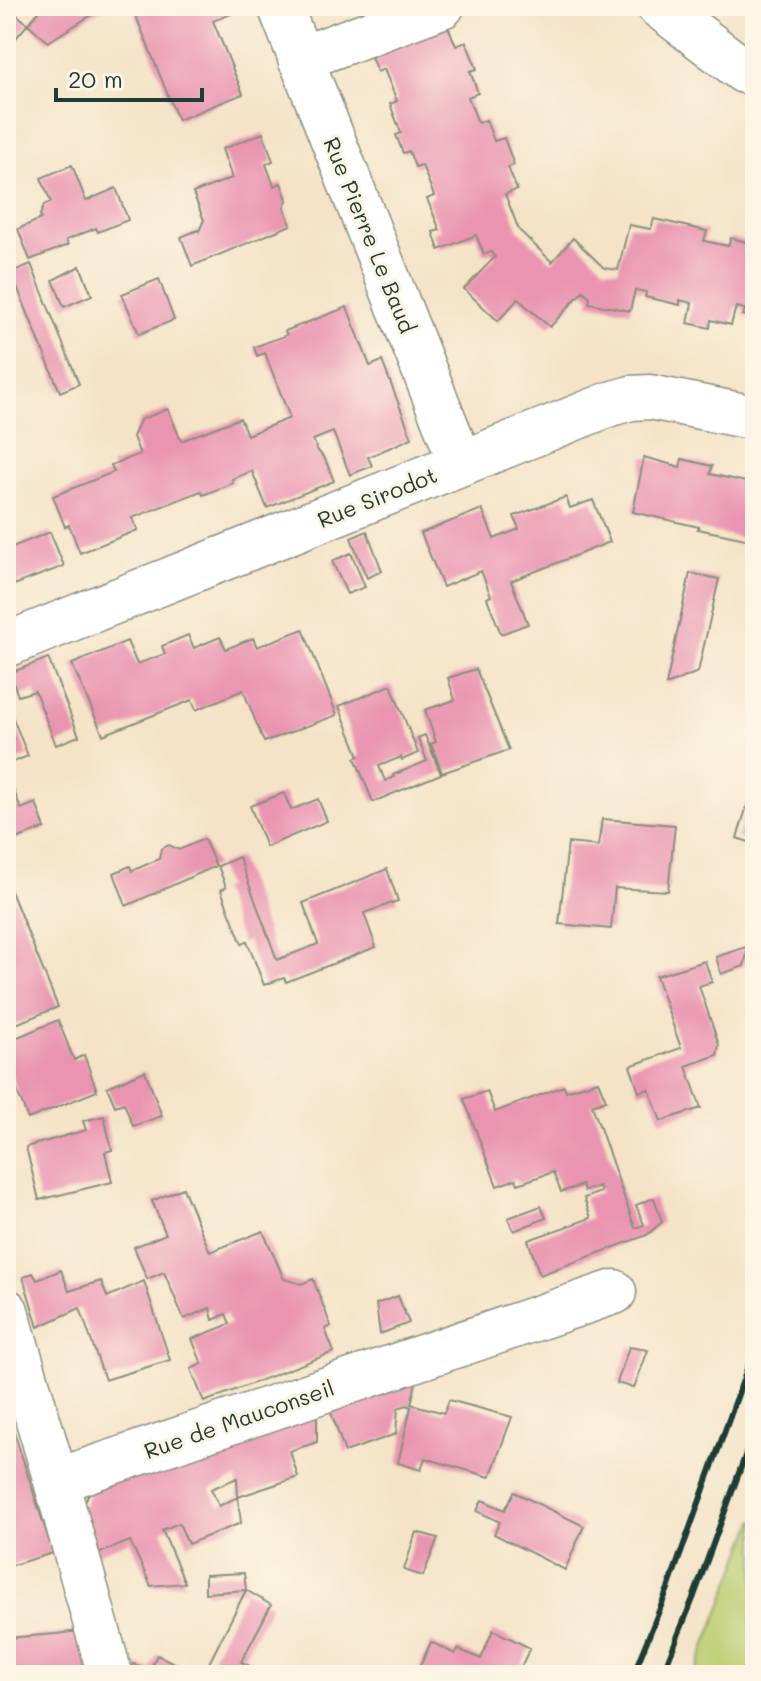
<svg xmlns="http://www.w3.org/2000/svg" width="761" height="1681" viewBox="0 0 761 1681" font-family="Mali,sans-serif">
<rect width="100%" height="100%" fill="#fcf5e5"/>
<filter id="ink" filterUnits="userSpaceOnUse"><feTurbulence type="fractalNoise" baseFrequency=".0125" numOctaves="2"/><feDisplacementMap in="SourceGraphic" scale="16" xChannelSelector="R" yChannelSelector="G"/><feConvolveMatrix kernelMatrix="1 2 1 2 8 2 1 2 1" color-interpolation-filters="sRGB"/></filter>
<filter id="wash" filterUnits="userSpaceOnUse"><feTurbulence type="fractalNoise" baseFrequency=".006" numOctaves="4" result="noise"/><feDisplacementMap in="SourceGraphic" scale="32" xChannelSelector="R" yChannelSelector="G"/><feGaussianBlur stdDeviation="1.8" result="paint"/><feColorMatrix in="noise" values="0 0 0 0 0 0 0 0 0 0 0 0 0 0 0 0 0 1.4 0 .05"/><feComposite in="paint" operator="in"/></filter>
<g filter="url(#wash)">
<rect width="100%" height="100%" fill="#f4e3c7"/>
<!-- green -->
<path fill="#bccd70" stroke="#6e8552" stroke-width="2" d="M755,1519V1675H694Z"/>
<g id="blocks">
<!-- building -->
<path fill="#ea94b1" fill-rule="evenodd" d="M6,6L28,24L6,50Z
M44,6H106L48,42L28,24Z
M132,6H242L243,9L213,21L243,94L178,120Z
M447,24L456,46L466,42L477,69L470,71L478,93L468,97L478,123L486,120L494,141L504,138L514,165L508,167L517,190L505,194L519,230L552,262L573,238L604,268L618,270L629,225L651,229L654,219L707,231L704,241L728,246L731,238L755,244V318L743,315L745,309L736,307L731,325L711,320L710,328L688,323L692,303L680,300V305L645,297L646,292L635,290L630,311L589,303L590,297L583,291L550,327L518,299L498,321L464,289L495,257L491,252L484,254L476,235L439,250L433,232L440,230L427,199L434,196L422,165L415,167L409,151L403,153L396,135L401,133L390,104L397,101L384,69L377,72L370,54Z
M263,133L273,161L266,164L274,186L281,183L287,200L284,207L291,225L192,266L181,237L198,230L199,231L204,220L193,193L232,178L222,149Z
M72,165L86,201L116,188L128,220L98,232L96,228L66,240L68,245L30,260L18,229L41,219L40,215L44,205L51,202L41,178Z
M31,264L79,384L60,392L11,272Z
M80,266L92,295L64,307L53,280Z
M159,279L174,320L139,334L122,294Z
M347,307L370,366L382,361L412,438L368,457L372,466L350,475L333,432L313,440L318,451L325,459L334,481L267,508L252,471L232,479L233,483L203,495L201,491L132,518L138,530L80,553L69,525L65,527L53,496L114,472L111,465L140,454L133,437L140,420L168,409L181,441L240,418L247,435L290,418L265,353L257,356L254,347L287,335L285,331Z
M644,457L680,467L682,459L712,466L710,474L755,484V541L698,529L699,527L633,512Z
M566,497L570,508L593,500L610,542L511,581L528,624L501,634L487,598L491,596L481,571L443,587L421,533L482,509L494,539L519,529L514,516Z
M367,531L382,571L367,578L351,538Z
M50,532L64,566L6,588V538L10,548Z
M351,553L365,587L347,594L332,561Z
M690,573L719,579L698,672L666,685Z
M303,629L337,715L264,742L243,690L196,710L192,700L103,735L72,664L127,641L137,664L165,654L162,646L188,635L194,648L220,637L226,649L253,638L257,647Z
M48,658L79,736L56,745L35,691L18,696L10,673Z
M476,669L509,750L442,773L431,744L436,742L425,710L455,700L448,678Z
M391,685L418,753L402,760L401,757L379,766L385,781L394,777L393,775L427,761L418,738L425,735L441,774L373,802L355,758L359,756L339,706Z
M10,711L28,756L6,765V713Z
M6,769L21,809L36,803L45,828L6,843Z
M754,783H755V844L737,838Z
M284,793L291,810L318,799L327,821L266,847L250,806Z
M602,819L675,825L668,891L615,888L611,929L559,924L568,843L598,846Z
M204,839L216,866L126,906L114,873L130,866L132,871L159,859L161,849L169,845L179,850Z
M239,857L277,960L318,944L303,903L387,869L398,901L364,913L376,947L286,982L284,978L264,985L247,941L242,944L221,890L226,887L218,866Z
M6,879L58,1007L6,1028Z
M749,946L744,966L721,974L716,957Z
M705,961L712,982L699,986L719,1045L717,1055L686,1066L701,1108L661,1121L649,1089L639,1092L630,1066L681,1048L656,976Z
M58,1020L74,1060L84,1055L97,1091L28,1119L6,1062V1042Z
M145,1071L162,1116L133,1126L124,1103L115,1106L107,1087Z
M598,1081L606,1100L592,1105L635,1228L644,1225L636,1205L654,1198L662,1222L647,1235L540,1275L528,1240L591,1218L584,1198L601,1192L599,1186L584,1191L582,1185L561,1192L553,1172L518,1184L516,1179L497,1186L464,1099L487,1091L495,1112L564,1086L566,1091Z
M104,1116L112,1150L105,1152L112,1182L39,1200L26,1147L86,1130L83,1121Z
M183,1188L210,1252L263,1231L284,1279L301,1284L313,1279L331,1326L325,1329L334,1352L204,1402L191,1369L202,1364L192,1339L230,1324L226,1314L213,1320L210,1308L184,1319L164,1272L147,1279L134,1247L166,1234L152,1201Z
M541,1206L546,1218L514,1231L508,1218Z
M61,1270L69,1291L101,1281L107,1297L144,1281L170,1360L105,1380L80,1308L38,1327L23,1277L33,1273L37,1280Z
M398,1296L409,1323L380,1334L376,1304Z
M629,1347L648,1350L634,1388L617,1383Z
M419,1370L411,1404L444,1413L449,1400L512,1417L490,1477L425,1458L421,1470L398,1463L411,1407L407,1405L398,1408L396,1434L345,1452L327,1401Z
M317,1405V1442L290,1451L298,1477L238,1497L241,1523L188,1544L179,1523L162,1530L185,1583L151,1586L130,1541L95,1555L81,1513L90,1490ZM237,1478L238,1497L219,1506L211,1489Z
M6,1407L53,1553L6,1567Z
M514,1492L584,1526L565,1570L494,1534L500,1522L477,1511L482,1500L505,1510Z
M416,1532L438,1538L423,1576L404,1570Z
M244,1573L246,1590L205,1593V1575Z
M246,1590L271,1605L241,1662L269,1675H203Z
M493,1630L530,1648L517,1675H416L431,1642L455,1654L458,1649L481,1659Z
M79,1631L93,1675H6V1638L56,1634Z
M157,1655L200,1675H136L133,1664L150,1669Z"/>
</g>
</g>
<g filter="url(#ink)">
<use href="#blocks" fill-opacity="0" stroke="#8a907e" stroke-width="2"/>
<g fill="none" stroke-linecap="round" stroke-linejoin="round">
<!-- minor casing -->
<g stroke="#8a907e" stroke-width="47">
<path id="minor" d="M280,6L461,463
M659,6L744,71
M300,59L442,6
M6,645L610,404L631,398L650,397L755,418
M6,1311L56,1481L110,1675
M56,1481L614,1292"/>
</g>
<!-- minor -->
<use href="#minor" stroke="#fff" stroke-width="44"/>
<!-- rail -->
<path stroke="#1f3d34" stroke-width="6" d="M633,1675L669,1586L755,1347
M662,1675L694,1596L755,1429"/>
</g>
</g>
<g text-anchor="middle" dominant-baseline="central" stroke-width="6" stroke-linejoin="round" paint-order="stroke">
<!-- street labels -->
<g font-size="22" fill="#1f3d34" stroke="#fcf5e5">
<text transform="translate(370 235) rotate(68)">Rue Pierre Le Baud</text>
<text transform="translate(377 497) rotate(-22)">Rue Sirodot</text>
<text transform="translate(239 1419) rotate(-19)">Rue de Mauconseil</text>
</g>
</g>
<!-- margin -->
<rect width="761" height="1681" fill="none" stroke="#fcf5e5" stroke-width="32"/>
<!-- scale -->
<path d="M56 88v12h146v-12" fill="none" stroke="#1f3d34" stroke-width="4"/>
<text x="68" y="88" font-size="24" fill="#1f3d34" stroke="#fcf5e5" stroke-width="6" paint-order="stroke">20 m</text>
</svg>
